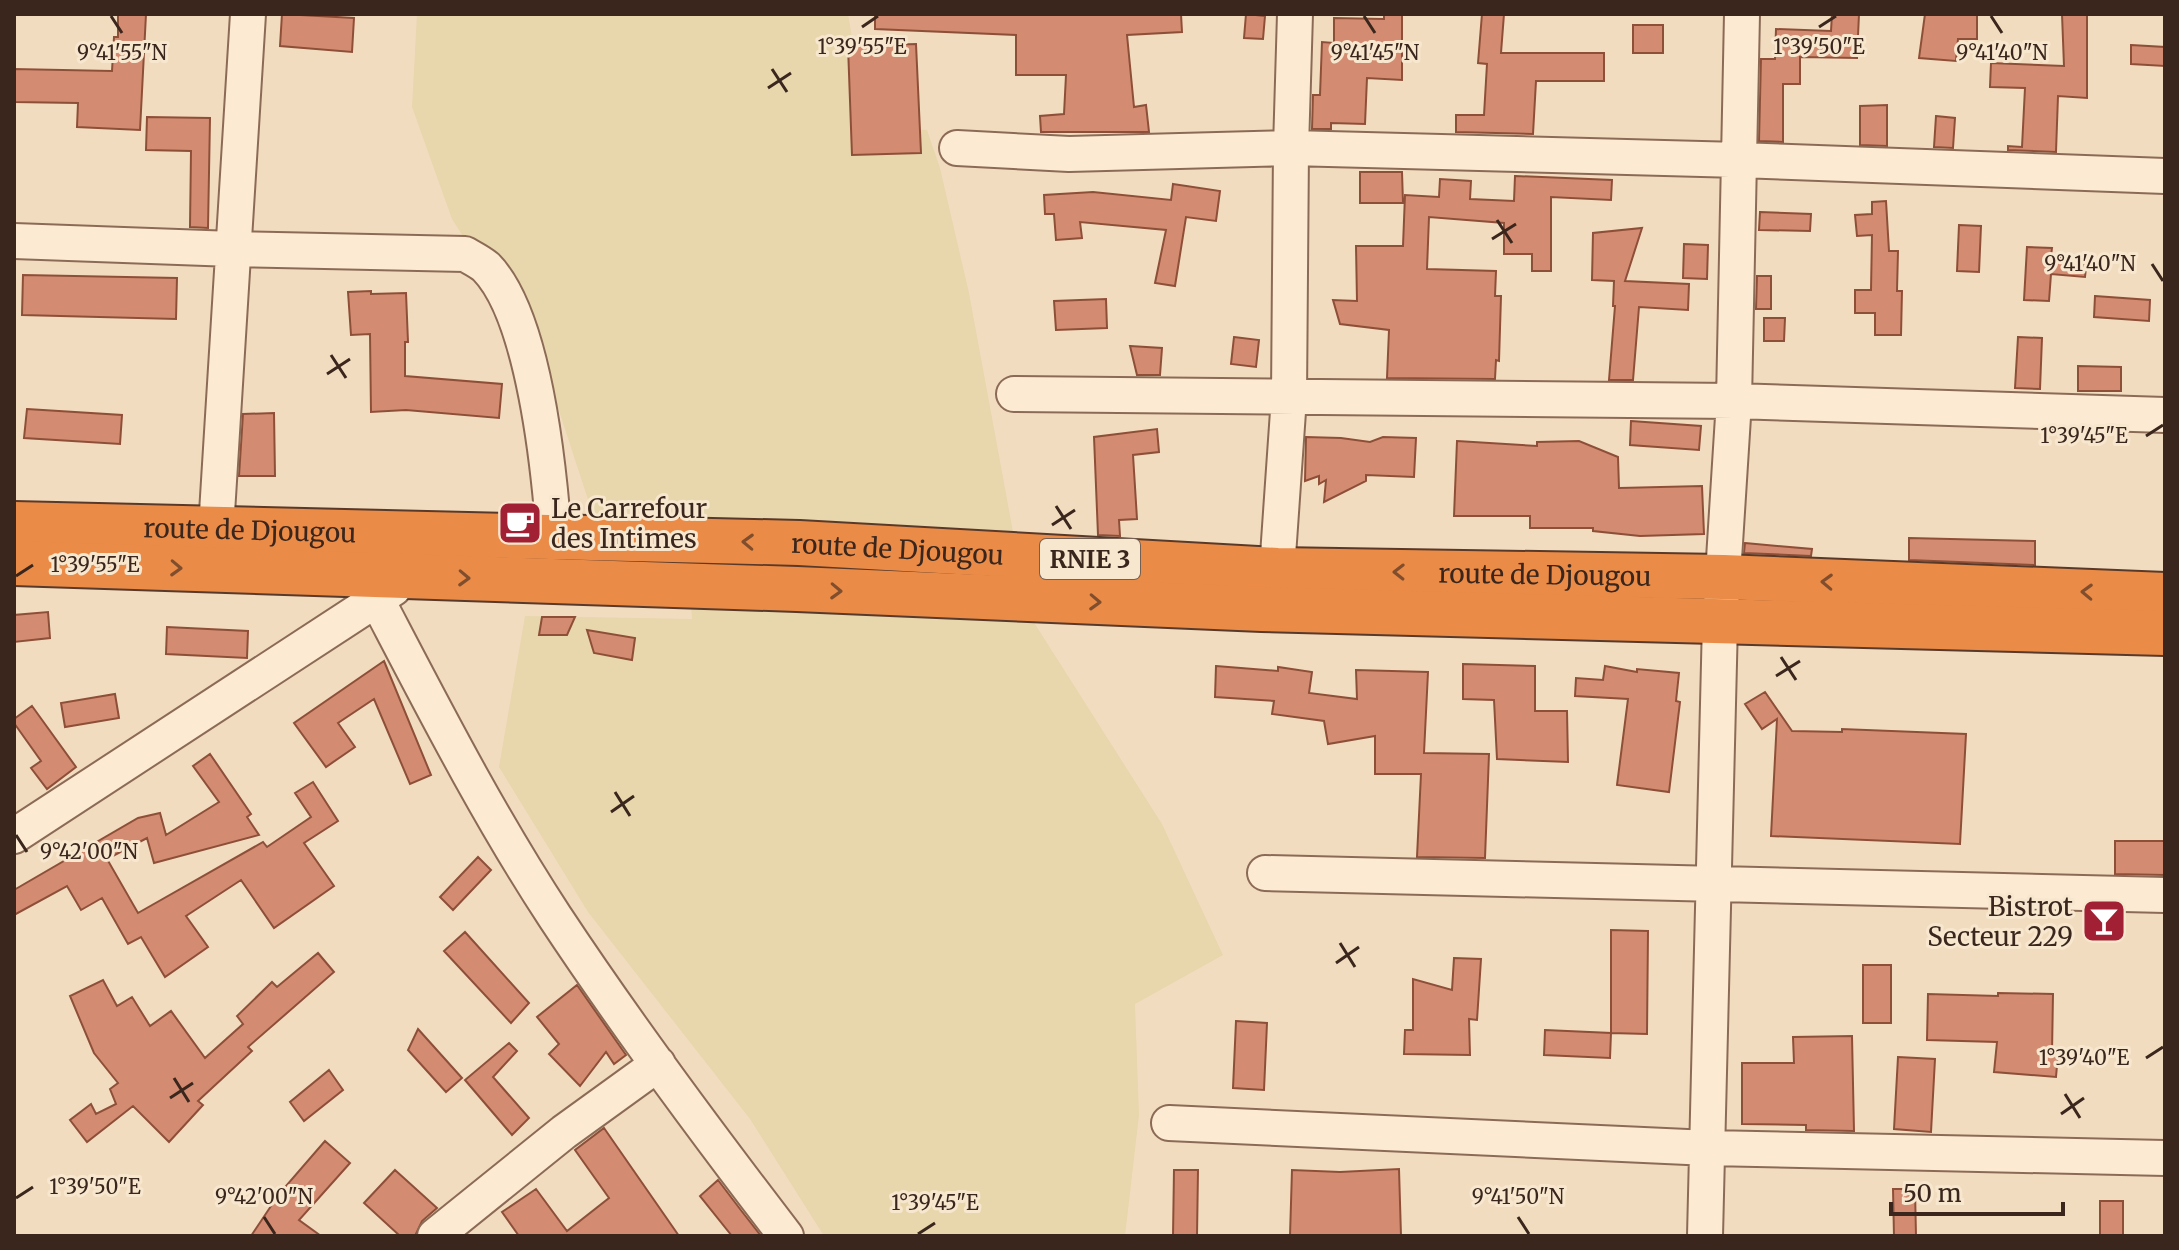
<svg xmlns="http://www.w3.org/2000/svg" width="2179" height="1250" viewBox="0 0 2179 1250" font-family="Merriweather,serif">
<rect width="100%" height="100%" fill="#f2dcbf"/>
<!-- farmland -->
<path fill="#e8d6ac" d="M417,14H848L867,126L927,130L940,168L969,293L1028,613L1162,824L1223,955L1135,1004L1139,1115L1125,1236H824L750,1119L588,912L499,767L525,616L692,619L684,509L599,533L543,362L452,219L412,107Z"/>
<!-- building -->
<path fill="#d38c71" stroke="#8e4f39" stroke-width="2" d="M118,14H146L140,130L77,127L78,103L14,102V69L112,71L114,37H118Z
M282,14L354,18L352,52L280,46Z
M875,14H1181L1182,32L1127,35L1134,107L1146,105L1149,132H1041L1040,116L1064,114L1066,75H1016V35L875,29Z
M1246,14L1265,16L1263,39L1244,38Z
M1384,14H1402V80L1367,78L1365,124L1331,123V129H1312L1313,95H1320L1322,42L1334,43V18L1384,19Z
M1482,14H1504L1501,53H1604V81H1536L1533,134L1456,132V115H1484L1487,64L1478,63Z
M1832,14H1859L1857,58L1800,57V84H1783V142L1759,141L1761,59H1775L1776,29L1831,31Z
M1925,14H1977V39H1958L1956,61L1919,58Z
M2062,14H2087V98L2058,96L2056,152L2008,150V146L2022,147L2025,88L1990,87L1991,63L2064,66Z
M1633,25H1663V53H1633Z
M916,44L921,153L852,155L848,46Z
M2131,45L2165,47V66L2131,64Z
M1887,105V146L1860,145V106Z
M1936,116L1955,118L1953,148L1934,147Z
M147,117L210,118L208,228L190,227L191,151L146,150Z
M1360,172H1402L1403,203H1360Z
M1515,176L1612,180L1611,200L1551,197V271H1532V254H1504V223L1429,217L1427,269L1496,271L1495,296H1501L1499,361L1496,360L1495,379L1387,378L1389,330L1340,324L1333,300L1357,301L1356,246H1403L1405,195L1439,197L1440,179L1471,181L1470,199L1514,201Z
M1173,184L1220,191L1216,221L1186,217L1175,286L1155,283L1166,230L1080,222L1082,238L1056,240L1054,214H1045L1044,195L1093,192L1171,200Z
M1886,201L1889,251H1898L1897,291H1902L1901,335H1875V313H1855V290H1871L1872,235L1857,236L1855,215L1872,214V202Z
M1760,212L1811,214L1810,231L1759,230Z
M1959,225L1981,226L1979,272L1957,271Z
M1642,228L1625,281L1689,284L1688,310L1639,307L1633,380H1609L1615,306H1613L1614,281L1592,280L1593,233Z
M1684,244L1708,245L1707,279L1683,278Z
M2027,247L2052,248L2051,256L2087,259L2085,277L2051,274L2049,301L2024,300Z
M23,275L177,278L176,319L22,315Z
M1757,276H1771V309H1756Z
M371,291V294L406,293L408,342H405V376L502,384L499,418L406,410L371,412L370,334L351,335L348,292Z
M2095,296L2150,300L2149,321L2094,317Z
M1106,299L1107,328L1056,330L1054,301Z
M1764,318H1785L1784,341H1764Z
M1234,337L1259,340L1256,367L1231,364Z
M2018,337L2042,338L2040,389L2015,388Z
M1130,346L1162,348L1160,375H1137Z
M2078,366L2121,367V391H2078Z
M27,409L122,415L120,444L24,438Z
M274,413L275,476H239L243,414Z
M1631,421L1701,426L1699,450L1630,445Z
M1157,429L1159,452L1133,455L1137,519L1119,520L1120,536L1098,535L1094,437Z
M1306,437L1341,438L1370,442L1383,437L1416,438L1414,477L1366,475V481L1324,502L1326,480L1319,484V476L1305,481Z
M1457,441L1537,446V442L1579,441L1618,457L1619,488L1702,486L1704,534L1640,536L1593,531V528H1530V516H1454Z
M1909,538L2035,541V565L1909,560Z
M1745,543L1812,549L1811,556L1744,553Z
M48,612L50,638L14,642V615Z
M542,617H575L567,635H539Z
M167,627L248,631L247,658L166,654Z
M587,630L635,638L632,660L594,653Z
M384,661L431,775L410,784L374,699L338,723L355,747L326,767L294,723Z
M1463,664L1535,666V711H1567L1568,762L1497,759L1494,700L1463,699Z
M1216,666L1278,671V667L1312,672L1309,693L1357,699L1356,670L1428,672L1424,753L1489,754L1485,858L1417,857L1421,774H1375V736L1328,744L1324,721L1272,714L1274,701L1215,697Z
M1605,666L1637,672V669L1679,673L1676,701L1680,702L1669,792L1617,785L1628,699L1575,696L1576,678L1603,680Z
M1765,692L1792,731L1842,732V729L1966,734L1960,844L1771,836L1777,719L1762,729L1745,704Z
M115,694L119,718L65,727L61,703Z
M32,706L76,767L47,789L31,768L41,761L14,723V719Z
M210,754L251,814L247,817L259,835L154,863L147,838L107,859L138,913L263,842L267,847L311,817L295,793L313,782L338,821L304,843L334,886L274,928L241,880L186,916L208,947L165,977L141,937L128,944L102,898L81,910L67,886L14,915V890L138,818L160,813L166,835L219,802L193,766Z
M2115,841H2165V875L2115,874Z
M478,857L491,870L453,910L440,897Z
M1611,930L1648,931L1647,1034L1611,1033Z
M465,932L529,1003L511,1023L444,951Z
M318,953L334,972L248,1047L252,1051L198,1101L203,1105L169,1142L133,1106L87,1142L70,1120L91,1104L96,1114L116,1104L110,1089L118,1083L94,1053L70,996L103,980L117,1006L132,997L150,1026L171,1011L205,1058L243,1024L237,1016L272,982L277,987Z
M1454,958L1481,959L1477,1020L1469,1019L1470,1055L1404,1054L1405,1030H1413V979L1452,990Z
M1863,965H1891V1023H1863Z
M577,985L626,1055L614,1064L606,1052L580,1086L549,1054L559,1044L537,1017Z
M1998,993L2053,994L2052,1053L2058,1054L2056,1077L1994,1072L1997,1042L1927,1040L1928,994L1998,996Z
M1236,1021L1267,1023L1264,1090L1233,1088Z
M418,1029L462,1078L446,1092L408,1050Z
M1545,1030L1611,1033L1610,1058L1544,1055Z
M1852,1036L1854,1131L1806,1130V1125L1742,1124V1063H1794L1793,1037Z
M509,1043L517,1051L493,1077L529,1118L512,1135L465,1080Z
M1898,1057L1935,1059L1931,1132L1894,1129Z
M329,1070L343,1090L304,1121L290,1102Z
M604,1128L679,1236H519L502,1212L536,1189L567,1231L609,1198L575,1150Z
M325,1141L350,1163L299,1220L321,1236H251L279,1194Z
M1399,1169L1401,1236H1290L1292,1170L1340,1172Z
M395,1170L437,1208L422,1221L415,1236H400L364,1203Z
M1174,1170H1198L1197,1236H1173Z
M718,1180L740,1209L761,1236H732L700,1196Z
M1893,1189H1915L1916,1236H1894Z
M2100,1201H2123V1236H2100Z"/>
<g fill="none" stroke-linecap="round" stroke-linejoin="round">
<!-- minor casing -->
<g stroke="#8c6b56" stroke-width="38">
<path id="minor" d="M957,148L1069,154L1291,148L1739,160L2165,176
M14,241L233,249L465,254C472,258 480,262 486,267C534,316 549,469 554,536
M1014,394L1734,401L2165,415
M216,529L248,14
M1277,570L1289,397L1291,148L1295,14
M377,600C433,707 488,815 555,917C627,1026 706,1132 786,1236
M14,836L394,588
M1265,873L2165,895
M1169,1123L1709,1148L2165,1158
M435,1236L564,1132L658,1064
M1705,1236L1720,622L1734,401L1742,14"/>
</g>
<!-- highway casing -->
<g stroke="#593a2a" stroke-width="48">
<g id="highway">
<path id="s1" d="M14,524L799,543L1277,570L1723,577L2165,595"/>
<path d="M14,563L797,589L1262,609L2165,633"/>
</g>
</g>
<!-- minor -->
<use href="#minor" stroke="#fcead3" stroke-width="34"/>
<!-- highway -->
<use href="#highway" stroke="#ea8b47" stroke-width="44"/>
</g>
<!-- one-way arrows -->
<defs><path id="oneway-chevron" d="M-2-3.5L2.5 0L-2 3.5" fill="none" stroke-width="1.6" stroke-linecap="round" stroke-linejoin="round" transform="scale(2)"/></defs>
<g stroke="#804e2d">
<use href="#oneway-chevron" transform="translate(748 542) rotate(-178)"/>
<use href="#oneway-chevron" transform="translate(176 568) rotate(2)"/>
<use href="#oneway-chevron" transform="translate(1399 572) rotate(-179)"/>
<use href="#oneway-chevron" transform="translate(464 578) rotate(2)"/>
<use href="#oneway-chevron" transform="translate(1827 582) rotate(-178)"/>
<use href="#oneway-chevron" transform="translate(836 591) rotate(2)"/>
<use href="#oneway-chevron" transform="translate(2087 592) rotate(-178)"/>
<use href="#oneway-chevron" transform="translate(1095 602) rotate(2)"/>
</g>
<!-- ticks -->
<path fill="none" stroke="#3a261c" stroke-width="3" d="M111,16L122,33M1364,16L1375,33M1991,16L2002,33M862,27L878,16M1819,27L1836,16M772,69L787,92M768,88L791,73M1497,220L1512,243M1492,239L1516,224M2152,264L2163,281M331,355L346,378M327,374L350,359M2146,436L2163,425M1056,506L1071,529M1052,525L1075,510M16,576L33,565M1781,657L1796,680M1776,676L1800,661M615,792L630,816M611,812L634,796M16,835L27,852M1340,943L1355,967M1336,963L1359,947M2146,1058L2163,1047M174,1078L189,1102M2065,1094L2080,1118M170,1098L193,1083M2061,1114L2084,1098M16,1198L33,1187M264,1217L275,1234M1518,1217L1529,1234M918,1234L935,1223"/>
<!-- icons -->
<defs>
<g id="cafe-square" transform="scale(2.3)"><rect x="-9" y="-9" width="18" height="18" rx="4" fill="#a12033" stroke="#f8e7cf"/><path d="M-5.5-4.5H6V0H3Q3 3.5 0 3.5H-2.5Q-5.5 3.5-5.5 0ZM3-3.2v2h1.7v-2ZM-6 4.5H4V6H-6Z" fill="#fff"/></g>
<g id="bar-square" transform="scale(2.3)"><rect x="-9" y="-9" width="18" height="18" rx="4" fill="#a12033" stroke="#f8e7cf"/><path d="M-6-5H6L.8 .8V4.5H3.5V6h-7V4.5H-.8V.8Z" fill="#fff"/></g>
</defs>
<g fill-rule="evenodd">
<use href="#cafe-square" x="520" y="523"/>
<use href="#bar-square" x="2104" y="921"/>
</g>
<g text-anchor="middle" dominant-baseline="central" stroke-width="6" stroke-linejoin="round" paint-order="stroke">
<!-- shield labels -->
<rect fill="#f8e7cf" stroke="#736052" stroke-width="2" x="1040" y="539" width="100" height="40" rx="6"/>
<g font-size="24" font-weight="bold" fill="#3a261c">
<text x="1090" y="559">RNIE 3</text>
</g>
<!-- poi labels -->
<g font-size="26" fill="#3a261c" stroke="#f8e7cf" text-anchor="start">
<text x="551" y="508">Le Carrefour<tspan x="551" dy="30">des Intimes</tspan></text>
<text x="2073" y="906" text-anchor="end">Bistrot<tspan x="2073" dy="30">Secteur 229</tspan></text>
</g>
<!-- street labels -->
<g font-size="26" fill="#3a261c" stroke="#f8e7cf">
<text stroke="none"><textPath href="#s1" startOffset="236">route de Djougou</textPath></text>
<text stroke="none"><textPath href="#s1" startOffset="884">route de Djougou</textPath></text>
<text stroke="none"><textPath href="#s1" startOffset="1532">route de Djougou</textPath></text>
</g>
</g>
<g font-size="20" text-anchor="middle" fill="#3a261c" stroke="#f8e7cf" stroke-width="6" stroke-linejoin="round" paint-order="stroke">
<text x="862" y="54">1°39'55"E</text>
<text x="1819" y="54">1°39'50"E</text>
<text x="2002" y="60">9°41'40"N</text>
<text x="122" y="60">9°41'55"N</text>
<text x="1375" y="60">9°41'45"N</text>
<text x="2090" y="271">9°41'40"N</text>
<text x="2084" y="443">1°39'45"E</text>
<text x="95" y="572">1°39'55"E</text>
<text x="89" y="859">9°42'00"N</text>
<text x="2084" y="1065">1°39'40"E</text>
<text x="95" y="1194">1°39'50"E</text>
<text x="264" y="1204">9°42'00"N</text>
<text x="1518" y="1204">9°41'50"N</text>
<text x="935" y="1210">1°39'45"E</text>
</g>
<!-- border -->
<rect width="2179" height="1250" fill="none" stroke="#3a261c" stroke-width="32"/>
<!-- scale -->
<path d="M1891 1202v12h172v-12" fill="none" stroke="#3a261c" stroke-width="4"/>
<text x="1903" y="1202" font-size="24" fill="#3a261c" stroke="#f8e7cf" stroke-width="6" paint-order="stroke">50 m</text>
</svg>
